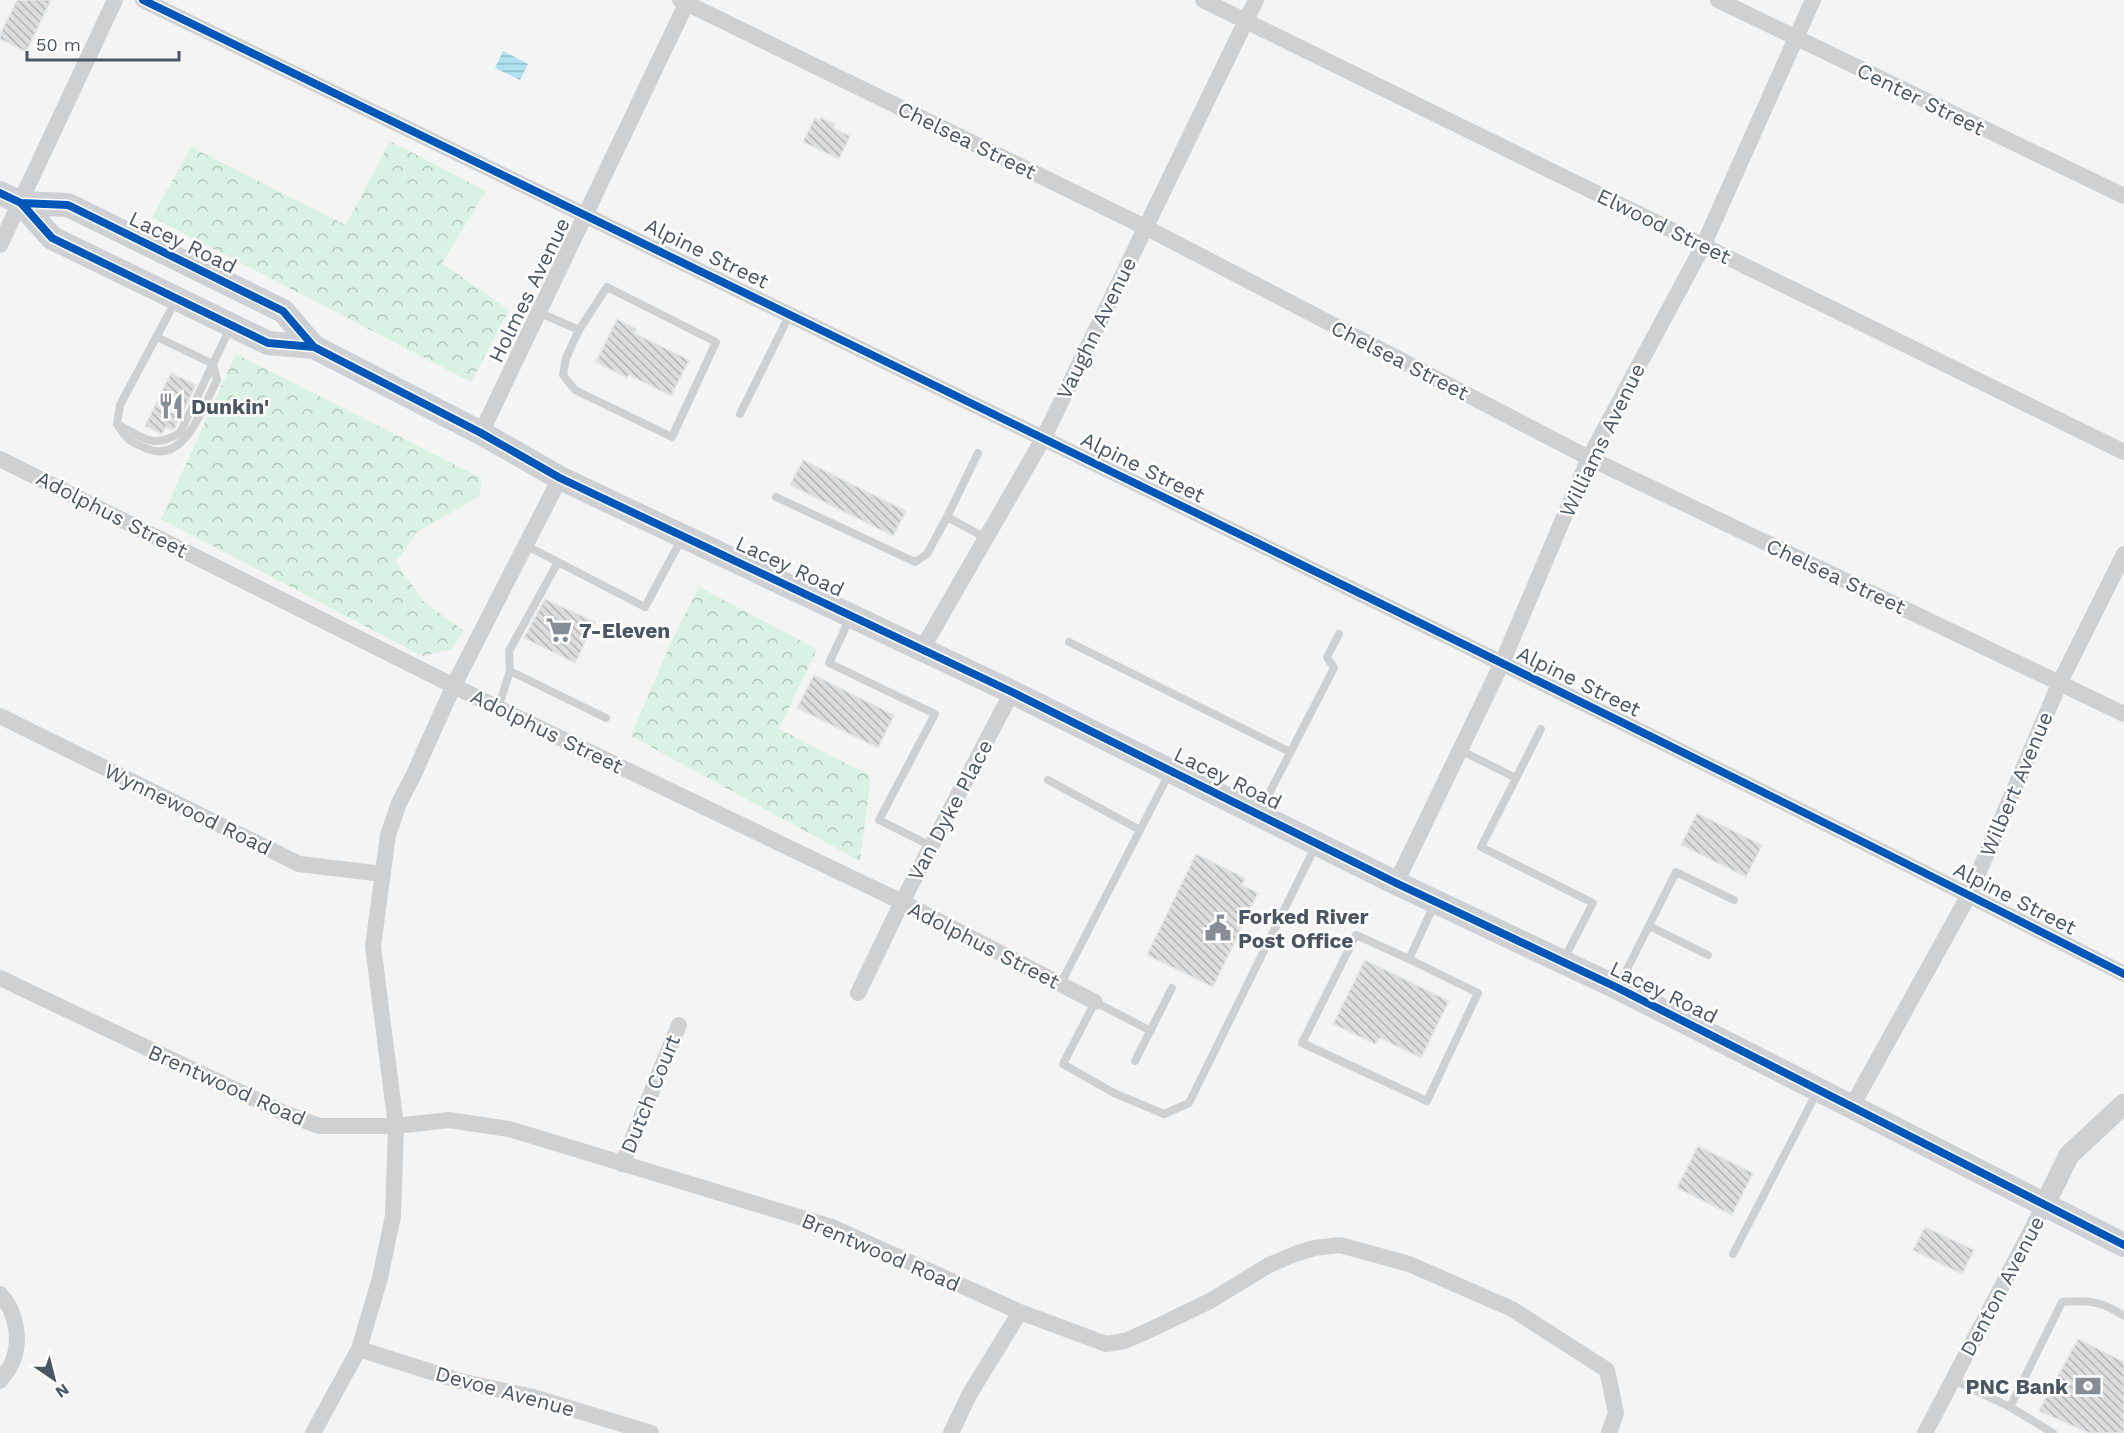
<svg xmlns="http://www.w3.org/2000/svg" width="2124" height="1433" viewBox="0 0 2124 1433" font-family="'Work Sans',sans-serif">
<defs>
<pattern id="forest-crowns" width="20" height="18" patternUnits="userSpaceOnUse" patternTransform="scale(1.5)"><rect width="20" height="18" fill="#d9f2e3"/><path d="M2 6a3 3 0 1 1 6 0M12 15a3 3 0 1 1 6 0" fill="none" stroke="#b2c7bb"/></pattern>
<pattern id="water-rules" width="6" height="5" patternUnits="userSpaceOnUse" patternTransform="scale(1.5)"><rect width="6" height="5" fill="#aee2f0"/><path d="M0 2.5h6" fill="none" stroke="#90bac6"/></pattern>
<pattern id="building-back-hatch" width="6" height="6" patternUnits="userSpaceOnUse" patternTransform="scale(1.5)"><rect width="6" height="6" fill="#ddddde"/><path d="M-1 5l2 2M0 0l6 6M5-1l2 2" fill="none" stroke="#b5b6b7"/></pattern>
</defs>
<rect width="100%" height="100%" fill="#f4f4f4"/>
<!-- forest -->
<path fill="url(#forest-crowns)" d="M390,141L486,191L442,263L509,310L471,382L152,217L191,147L346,225Z
M236,354L481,478L480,496L417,532L396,562L423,601L464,631L452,649L422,656L161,519Z
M699,587L817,649L779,729L871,776L860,861L631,736L671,642Z"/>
<!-- water -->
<path fill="url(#water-rules)" d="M503,51L528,64L520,80L495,68Z"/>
<!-- building -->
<path fill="url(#building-back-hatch)" stroke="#e5e6e7" stroke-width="1.5" d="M17,0H51L26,52L0,39V35Z
M815,118L820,121L821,118L835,124L833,128L850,136L839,159L803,142Z
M617,319L636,329L634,333L689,360L671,396L629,375L627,378L596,362Z
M171,373L196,385L175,428L172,430L166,427L162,434L145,426Z
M803,460L906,511L893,536L790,485Z
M545,599L595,622L575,663L524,638Z
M814,675L894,715L878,748L797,708Z
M1697,813L1762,845L1746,877L1681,845Z
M1196,854L1245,878L1242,885L1258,893L1213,987L1147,955Z
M1365,960L1449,1001L1421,1058L1380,1038L1375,1044L1333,1024Z
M1698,1146L1753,1173L1732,1215L1677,1188Z
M1925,1227L1974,1250L1962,1274L1913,1250Z
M2078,1339L2124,1362V1433H2089L2039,1411Z"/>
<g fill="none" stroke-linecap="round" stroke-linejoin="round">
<!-- service -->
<path stroke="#ced0d2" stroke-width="8" d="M538,312L579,330L566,358L563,375L575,390L672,437L716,342L607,287L579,330
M157,337L213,364L217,380C204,405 185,464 148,449C129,441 128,441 117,424L120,405L175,302
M740,414L790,314
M117,424C144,437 151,450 180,433L231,326
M978,453L947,517L986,538
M776,497L915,562L927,554L947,517
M525,545L645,607L682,538
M850,618L829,663L935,714L879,820L931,846
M1069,642L1290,752
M510,671L606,718
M498,708L510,671L509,651L558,562
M1541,729L1481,847L1593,903L1564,959
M1460,750L1516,778
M1048,780L1140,830
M1259,813L1334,668L1327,657L1339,634
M1649,926L1708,955
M1409,959L1478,993L1427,1101L1302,1043L1356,935L1409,959L1434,905
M1060,985L1170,772
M1619,985L1676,872L1734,900
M1151,1031L1095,1002L1063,1064L1114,1093L1164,1114L1189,1103L1316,845
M1135,1061L1172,988
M1733,1254L1817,1092
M1953,1380L2010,1407L2062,1302C2088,1300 2102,1301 2124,1316
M2010,1407L2053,1433"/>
<!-- minor -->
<path stroke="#ced0d2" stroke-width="16" d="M143,0C492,169 841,340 1190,510C1502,663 1815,816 2124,974
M680,0L1145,227L1589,458L2124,714
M1203,0L2124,452
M1718,0L2124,196
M0,245L115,0
M481,433L688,0
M0,459L498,708L902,902L1095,1002
M922,649L1043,439L1256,0
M0,716L299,864L383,874
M1396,883L1502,663L1589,458L1703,246L1813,0
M0,978L282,1112L319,1126H396L449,1120L509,1129L832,1227L1020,1312L1106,1344L1125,1341L1152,1329L1210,1301L1269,1265L1295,1254L1314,1248L1340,1245L1409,1264L1512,1309L1607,1370L1616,1413L1609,1433
M858,993L902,902L1012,692
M1852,1106L1969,895L2060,682L2124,554
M622,1164L679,1025
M0,1294C17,1312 22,1343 11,1365C8,1371 3,1376 0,1381
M359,1349L460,1381L533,1397L651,1433
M313,1433L359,1349L380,1278L393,1216L396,1126L373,946L388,835L399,803L413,776L454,685L560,478
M951,1433L969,1395L1020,1312
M1925,1433L2045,1204"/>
<!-- tertiary -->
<path stroke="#ced0d2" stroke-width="21" d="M2045,1204L2069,1155L2124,1104"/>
<!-- secondary -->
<path stroke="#ced0d4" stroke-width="24" d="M0,193L21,203L52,238L268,343L314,347
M21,203L68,205L283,311L314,347L481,433L560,478L1012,692L1396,883L1618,988L2124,1245"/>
<!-- cycleway casing -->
<g stroke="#fff" stroke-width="11">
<path id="cycleway" d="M143,0C492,169 841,340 1190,510C1502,663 1815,816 2124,974
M0,193L21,203L52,238L268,343L314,347
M21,203L68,205L283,311L314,347L481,433L560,478L1012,692L1396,883L1618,988L2124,1245"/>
</g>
<!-- cycleway -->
<use href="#cycleway" stroke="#0057b8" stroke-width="8"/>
</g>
<!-- icons -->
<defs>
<g id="restaurant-bare" transform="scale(2.07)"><path d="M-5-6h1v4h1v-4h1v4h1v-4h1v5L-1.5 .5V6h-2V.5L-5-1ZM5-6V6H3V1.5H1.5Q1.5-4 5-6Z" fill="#868d94" stroke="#fff" stroke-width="2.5" paint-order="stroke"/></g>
<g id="supermarket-bare" transform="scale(2.07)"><path d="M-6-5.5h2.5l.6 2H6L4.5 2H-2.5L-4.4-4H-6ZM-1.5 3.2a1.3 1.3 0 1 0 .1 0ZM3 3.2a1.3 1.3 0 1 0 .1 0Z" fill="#868d94" stroke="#fff" stroke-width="2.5" paint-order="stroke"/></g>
<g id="civic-bare" transform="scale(2.07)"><path d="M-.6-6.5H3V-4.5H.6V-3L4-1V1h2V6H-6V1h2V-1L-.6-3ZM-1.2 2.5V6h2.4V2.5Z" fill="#868d94" stroke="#fff" stroke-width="2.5" paint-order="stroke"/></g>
<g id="bank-bare" transform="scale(2.07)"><path d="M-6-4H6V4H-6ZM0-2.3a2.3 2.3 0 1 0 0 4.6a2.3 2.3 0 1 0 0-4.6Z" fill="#868d94" stroke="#fff" stroke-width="2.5" paint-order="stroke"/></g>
</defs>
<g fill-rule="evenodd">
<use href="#restaurant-bare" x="171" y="406"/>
<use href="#supermarket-bare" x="559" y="630"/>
<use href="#civic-bare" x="1218" y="928"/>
<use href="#bank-bare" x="2088" y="1386"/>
</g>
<g text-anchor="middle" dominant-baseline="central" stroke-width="5" stroke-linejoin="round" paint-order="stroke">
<!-- street labels -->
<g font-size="21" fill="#4a5661" stroke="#fff">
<text transform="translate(1921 99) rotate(26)">Center Street</text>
<text transform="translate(967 140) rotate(26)">Chelsea Street</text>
<text transform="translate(1664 226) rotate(26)">Elwood Street</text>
<text transform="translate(183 242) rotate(26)">Lacey Road</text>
<text transform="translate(707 253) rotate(26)">Alpine Street</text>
<text transform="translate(529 290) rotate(-64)">Holmes Avenue</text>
<text transform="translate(1096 328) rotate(-64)">Vaughn Avenue</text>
<text transform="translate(1400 360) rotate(27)">Chelsea Street</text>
<text transform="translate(1602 440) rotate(-64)">Williams Avenue</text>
<text transform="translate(1143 467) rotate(26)">Alpine Street</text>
<text transform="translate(112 514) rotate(27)">Adolphus Street</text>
<text transform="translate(790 566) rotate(25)">Lacey Road</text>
<text transform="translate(1836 576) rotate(25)">Chelsea Street</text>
<text transform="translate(1579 681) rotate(26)">Alpine Street</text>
<text transform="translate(547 731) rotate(26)">Adolphus Street</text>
<text transform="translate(1228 778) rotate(26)">Lacey Road</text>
<text transform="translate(2016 784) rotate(-67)">Wilbert Avenue</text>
<text transform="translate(188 809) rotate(26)">Wynnewood Road</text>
<text transform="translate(950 810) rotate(-62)">Van Dyke Place</text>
<text transform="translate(2015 898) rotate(27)">Alpine Street</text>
<text transform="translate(984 945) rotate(27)">Adolphus Street</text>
<text transform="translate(1664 992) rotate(26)">Lacey Road</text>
<text transform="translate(227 1085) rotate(24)">Brentwood Road</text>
<text transform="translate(650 1094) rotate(-68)">Dutch Court</text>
<text transform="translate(881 1252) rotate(23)">Brentwood Road</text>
<text transform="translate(2002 1286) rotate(-62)">Denton Avenue</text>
<text transform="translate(505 1391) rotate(15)">Devoe Avenue</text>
</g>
<!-- poi labels -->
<g font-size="21" font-weight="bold" fill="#4a5661" stroke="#fff" text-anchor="start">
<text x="191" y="406">Dunkin'</text>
<text x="579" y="630">7-Eleven</text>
<text x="1238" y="916">Forked River<tspan x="1238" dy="24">Post Office</tspan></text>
<text x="2068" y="1386" text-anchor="end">PNC Bank</text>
</g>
</g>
<!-- north arrow -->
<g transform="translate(54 1379) rotate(145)" stroke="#ffffff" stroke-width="4.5" paint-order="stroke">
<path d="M0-4.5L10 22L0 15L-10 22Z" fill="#4a5661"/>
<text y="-9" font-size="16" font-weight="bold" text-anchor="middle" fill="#4a5661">N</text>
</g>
<!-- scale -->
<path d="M27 51v9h152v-9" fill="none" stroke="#4a5661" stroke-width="3"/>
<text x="36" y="51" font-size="18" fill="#4a5661" stroke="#ffffff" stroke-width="4.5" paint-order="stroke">50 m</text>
</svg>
